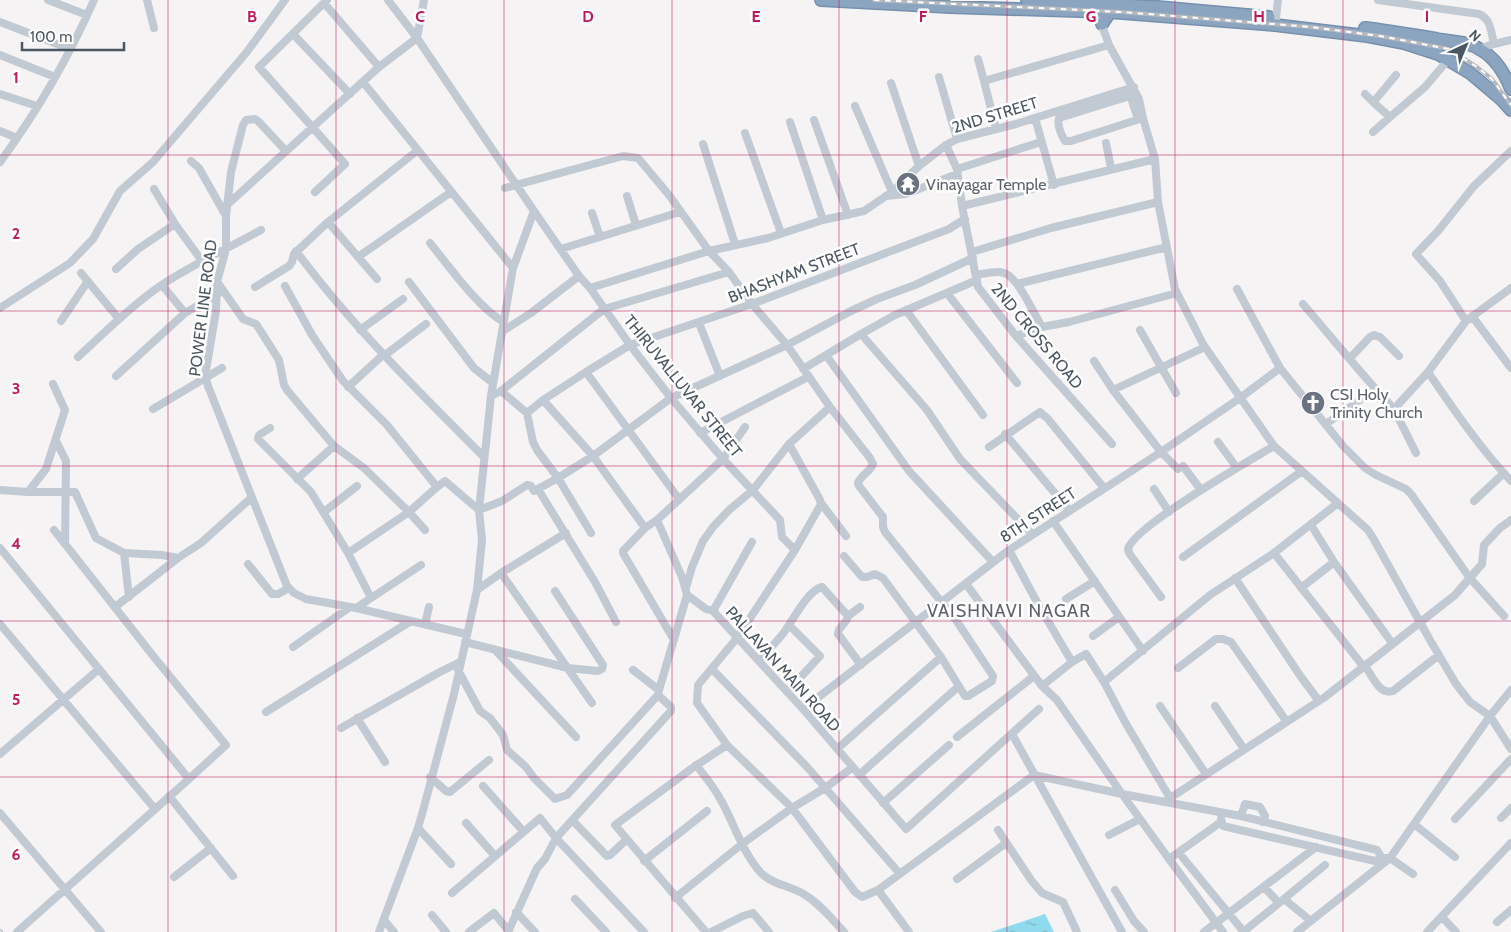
<svg xmlns="http://www.w3.org/2000/svg" width="1511" height="932" viewBox="0 0 1511 932" font-family="Cabin,sans-serif">
<defs>
<pattern id="water-ripples" width="26" height="14" patternUnits="userSpaceOnUse" patternTransform="scale(1.25)"><rect width="26" height="14" fill="#90daee"/><path d="M2 4q2-2 4 0t4 0M15 11q2-2 4 0t4 0" fill="none" stroke="#78b4c4"/></pattern>
</defs>
<rect width="100%" height="100%" fill="#f5f3f3"/>
<!-- water -->
<path fill="url(#water-ripples)" d="M1045,914L1054,932H991Z"/>
<g fill="none" stroke-linecap="round" stroke-linejoin="round">
<!-- highway casing -->
<g stroke="#7690ad" stroke-width="14">
<path id="highway" d="M821,0L950,7L1110,12L1275,25L1367,36L1404,43L1438,54L1470,73L1502,100L1511,110
M1027,0L1157,7L1269,17
M1102,24L1110,12
M1365,28C1389,31 1413,35 1437,39C1452,42 1468,41 1481,50C1495,58 1505,74 1511,89"/>
</g>
<!-- minor -->
<path stroke="#c1cad2" stroke-width="8" d="M48,0L87,15
M147,0L154,28
M1378,0L1479,14C1491,19 1491,32 1494,44
M325,4L379,67
M1276,18L1278,0
M1100,20L1109,45L1139,99L1143,118L1155,159L1158,202L1175,289L1203,344L1274,446L1368,530L1373,538L1430,640L1456,684L1470,702L1490,716L1511,749
M0,22L70,49
M293,34L350,94
M1480,49L1490,45L1511,40
M0,55L55,77
M978,59L984,81
M1396,75L1376,99L1374,103L1390,117L1425,87L1448,60
M939,77L957,139
M363,82L513,268
M891,83L919,166
M1129,92L1138,119
M0,94L37,106
M1365,94L1374,103
M1130,96L1059,118C1057,125 1061,135 1065,141H1071L1143,118
M855,106L892,192
M1035,118L1054,185
M814,120L848,215
M790,122L823,220
M996,129L984,81L1109,45
M0,131L17,138
M1373,132L1390,117
M745,133L781,233
M1106,143L1111,168
M703,144L735,244
M946,145L957,169L962,206L978,287L1016,336L1112,444
M286,151L258,121L255,119L246,120L243,125L231,172L226,216V249L217,282L216,311L205,376L208,386L283,576L287,586L294,593L306,599L356,608L466,634
M191,161L199,168L226,216
M0,162C37,112 69,57 94,0
M957,169L1041,142
M505,188L623,156L638,158L669,195L709,251L768,238L823,220L864,211L892,192L919,166L946,145L957,139L1016,124L1134,87
M154,189L175,224L202,261
M315,192L345,164L259,67L327,0
M627,196L636,225
M886,196L906,194L957,174
M228,204L379,67L417,38L388,0
M962,206L1155,159
M534,211L579,276L590,288L709,251L729,272L752,304L787,345L830,407L870,458L873,464C870,472 861,475 858,483L859,486L883,517V527L885,532L956,620L993,676L992,681L968,696H965L941,657L883,578L875,574L867,577H862L844,556
M592,213L600,237
M328,222L377,279
M430,243C449,266 479,309 504,322
M561,249L680,212
M296,251C352,326 418,391 484,457
M972,252L1051,228L1158,202
M358,257L451,192
M116,269L138,249L175,224
M81,273L119,319
M976,275C984,274 996,270 1004,273C1018,277 1034,314 1042,327
M409,282L474,368L493,383
M218,283L243,319L256,324L279,360L284,385L287,390L334,446L364,468L409,512L425,530
M1017,284L1167,247
M162,285L185,313
M285,286L312,335L343,381L387,425L437,487
M255,287L289,266L292,262L294,254L328,222L418,150
M590,288L630,345L671,398L723,459L780,520L782,537L795,550
M1511,288L1466,321L1428,372C1454,410 1480,448 1511,481
M1237,289L1280,368L1343,446L1365,468L1376,475L1406,489L1411,494L1469,577L1504,616
M947,293L1017,383
M1303,304C1333,339 1362,375 1394,409L1428,372
M0,308L70,263L93,239L120,191L153,162L246,53L285,0
M906,310L983,415
M1472,316L1511,368
M61,321L88,281
M1466,321L1440,281L1416,254L1438,231L1474,186L1511,151
M699,323L720,376
M360,330L403,299
M1140,330L1176,393
M503,331L531,313L579,276
M861,334L895,315L977,280
M1016,336L1042,327L1069,322L1177,293
M385,355L426,324
M826,355L909,471L993,562
M78,357C105,332 132,305 163,284C194,264 228,248 261,230
M1350,358L1370,337L1374,335L1380,337L1399,356
M1094,361L1113,390
M803,369L861,334L927,410L960,459L1032,534
M586,372L679,499
M116,376L185,313L218,294
M348,387L384,354
M501,391L527,413L543,400
M491,396L501,391L604,309L729,272
M153,409L222,368
M1394,409L1416,453
M527,413L533,442L537,450L558,478L591,533
M1326,424L1375,389
M745,427L723,459L657,520L645,528L593,456L543,400L586,372L630,345L752,304L949,229L965,219
M270,428L259,435L258,439L311,492L348,553L371,598
M700,433L808,377
M1005,434L1070,511
M56,441L66,461L65,544
M1218,442L1237,468
M789,444L819,498L821,503L820,506L795,550L737,638L698,685L697,703L727,745L792,808L855,892L862,897L878,890L1034,775L1122,794L1169,859L1221,822
M989,447L1040,412L1048,419L1104,488
M1183,466L1201,490
M1178,469L1161,452L1113,390L1205,347
M297,479L334,446
M538,489L595,582L616,622
M1154,489L1169,512
M0,490L28,492L46,469L65,410L53,384
M28,492H75L96,538L124,553L162,555L178,558L201,543L251,498
M1474,501L1504,473
M821,503L846,536
M324,512L357,486
M657,520L682,577L687,595L706,609L713,611L803,709L906,829L1039,709
M1053,521L1143,651
M1311,525L1334,562L1392,643
M645,528L623,551V553L674,640
M0,548L189,779
M1009,550L1038,604L1072,662
M124,553L129,597
M348,553L409,512L437,487L445,481L479,510L502,501L527,485L531,486L534,491L558,478L593,456L671,398L787,345L851,311L877,299L915,285L973,258
M1274,553L1338,503
M1183,557L1302,471
M248,564L272,594H278L289,588
M501,573L592,703
M1235,578L1301,677L1319,701
M966,584L1042,686L1057,700L1122,794L1241,816L1377,850L1382,858
M686,588L692,567L703,541L713,527L729,510L753,490L789,444L830,407
M1301,588L1334,562
M477,590L501,573L566,533
M1161,597L1129,553L1128,549C1133,527 1249,461 1274,446
M1066,599L1095,581
M115,607L178,558
M356,608L421,565
M713,611L752,542
M848,616L860,607
M0,624L155,809
M425,624L429,607
M1093,636L1119,617
M465,642L568,668L598,671L602,669L603,665L555,591
M293,647L350,607
M496,651L576,737
M759,661C767,651 777,642 785,631C793,620 808,590 822,587L848,616C847,624 838,626 838,634L861,665
M1178,668L1216,639H1223L1231,642L1287,722
M712,669L808,768L900,874
M1367,669C1374,679 1380,695 1393,691L1439,655
M458,670L480,711L490,718L503,735L507,750L526,767L534,778L555,799L567,795L658,695
M633,670L659,690
M1042,686L1072,662L1086,654L1104,682
M787,692L820,656L789,625
M1160,706L1206,774
M1215,706L1244,749
M803,709L1009,550L1161,452L1240,398L1280,368
M266,712L411,621
M357,718L385,762
M341,728L438,673L460,662
M1012,734L1122,932
M957,737L1034,676
M837,749L941,657
M0,754L99,669
M696,765C706,777 715,789 722,802C735,826 743,853 761,873C773,885 792,886 805,895C820,904 832,919 844,932
M859,775L959,686
M430,777L446,791L450,792L489,760
M483,786L523,831
M169,796L233,876
M1170,798L1125,722L1104,682L1210,595L1274,553L1363,666
M1167,800L1325,697L1455,595L1482,564L1484,545L1500,528L1511,520
M883,803L949,745
M0,813L101,932
M1241,816L1245,804L1260,807L1265,816L1262,822
M1501,818L1511,808
M1221,819L1223,826L1375,861L1382,858H1390L1413,874
M1455,819L1511,759
M572,820L607,856L610,855L626,840
M466,823L495,856
M1414,824L1455,857
M418,828L451,864
M998,830L1031,880L1042,893L1063,902L1077,932
M1109,835L1140,819
M1179,853L1244,932
M1169,859L1223,932
M644,861L707,811
M174,877L211,848
M957,879L1006,843
M878,890L909,932
M1115,890L1134,921L1144,932
M452,893L540,818L556,838L644,932
M675,898L742,844L792,808L825,788L853,767
M575,899L606,932
M1284,899L1311,921
M1279,903L1325,865
M516,912L535,932
M432,915L446,932
M1442,917L1456,932
M384,920L394,932
M1497,922L1511,910
M17,932L189,779L226,745L154,657L54,530
M379,932L418,828L424,807L454,694L477,590L482,540L479,510L491,396L513,268L534,211L417,38L424,0
M469,932L494,913L508,930
M508,932L537,868L545,859L556,838L671,711V707L658,695L659,690L687,595
M706,932L615,825L691,769L727,745
M711,932L743,916L753,913L769,932
M1204,932L1316,847
M1243,932L1279,903L1264,887
M1297,932L1390,858L1490,716L1511,690
M1427,932L1511,843"/>
<!-- highway -->
<use href="#highway" stroke="#8ba5c1" stroke-width="11"/>
<!-- rail casing -->
<g stroke="#b5b8bd" stroke-width="4">
<path id="rail" d="M874,0L1122,12L1311,27L1380,36L1449,49L1477,67L1492,79L1511,105
M0,931L1,932"/>
</g>
<!-- rail -->
<use href="#rail" stroke="#fff" stroke-width="2" stroke-dasharray="5.5" stroke-linecap="butt"/>
</g>
<!-- grid -->
<path fill="none" stroke="#c2185b" stroke-width="1" stroke-opacity="0.55" d="M168,0V932M336,0V932M504,0V932M672,0V932M839,0V932M1007,0V932M1175,0V932M1343,0V932M0,155H1511M0,311H1511M0,466H1511M0,621H1511M0,777H1511"/>
<!-- icons -->
<defs>
<g id="temple-disc" transform="scale(1.25)"><circle r="9.5" fill="#6b7280" stroke="#fff"/><path d="M0-6L5-2H3V0L6.5 2.5H4V6H1.5V3h-3V6H-4V2.5H-6.5L-3 0V-2H-5Z" fill="#fff"/></g>
<g id="church-disc" transform="scale(1.25)"><circle r="9.5" fill="#6b7280" stroke="#fff"/><path d="M-1.2-6h2.4v3.5h3.3v2.4h-3.3V6h-2.4V-.1h-3.3v-2.4h3.3Z" fill="#fff"/></g>
</defs>
<g fill-rule="evenodd">
<use href="#temple-disc" x="908" y="184"/>
<use href="#church-disc" x="1313" y="403"/>
</g>
<g text-anchor="middle" dominant-baseline="central" stroke-width="5" stroke-linejoin="round" paint-order="stroke">
<!-- street labels -->
<g font-size="16" fill="#4a5661" stroke="#fff">
<text transform="translate(995 115) rotate(-17)">2ND STREET</text>
<text transform="translate(794 273) rotate(-21)">BHASHYAM STREET</text>
<text transform="translate(203 308) rotate(-83)">POWER LINE ROAD</text>
<text transform="translate(1037 336) rotate(50)">2ND CROSS ROAD</text>
<text transform="translate(683 386) rotate(51)">THIRUVALLUVAR STREET</text>
<text transform="translate(1038 515) rotate(-33)">8TH STREET</text>
<text transform="translate(783 669) rotate(48)">PALLAVAN MAIN ROAD</text>
</g>
<!-- worship labels -->
<g font-size="16" fill="#5b616d" stroke="#fff" text-anchor="start">
<text x="926" y="184">Vinayagar Temple</text>
<text x="1330" y="394">CSI Holy<tspan x="1330" dy="18">Trinity Church</tspan></text>
</g>
<!-- neighbourhood labels -->
<g font-size="18" letter-spacing="1" fill="#5f6368" stroke="#fff">
<text x="1009" y="611">VAISHNAVI NAGAR</text>
</g>
</g>
<g font-size="16" text-anchor="middle" font-weight="bold" fill="#c2185b" stroke="#fff" stroke-width="5" stroke-linejoin="round" paint-order="stroke">
<text x="252" y="22">B</text>
<text x="420" y="22">C</text>
<text x="588" y="22">D</text>
<text x="756" y="22">E</text>
<text x="923" y="22">F</text>
<text x="1091" y="22">G</text>
<text x="1259" y="22">H</text>
<text x="1427" y="22">I</text>
<text x="16" y="83">1</text>
<text x="16" y="239">2</text>
<text x="16" y="394">3</text>
<text x="16" y="549">4</text>
<text x="16" y="705">5</text>
<text x="16" y="860">6</text>
</g>
<!-- north arrow -->
<g transform="translate(1466 45) rotate(44)" stroke="#ffffff" stroke-width="4" paint-order="stroke">
<path d="M0-4L9 19L0 12L-9 19Z" fill="#4a5661"/>
<text y="-8" font-size="14" font-weight="bold" text-anchor="middle" fill="#4a5661">N</text>
</g>
<!-- scale -->
<path d="M22 42v8h102v-8" fill="none" stroke="#4a5661" stroke-width="2.5"/>
<text x="30" y="42" font-size="15" fill="#4a5661" stroke="#ffffff" stroke-width="4" paint-order="stroke">100 m</text>
</svg>
